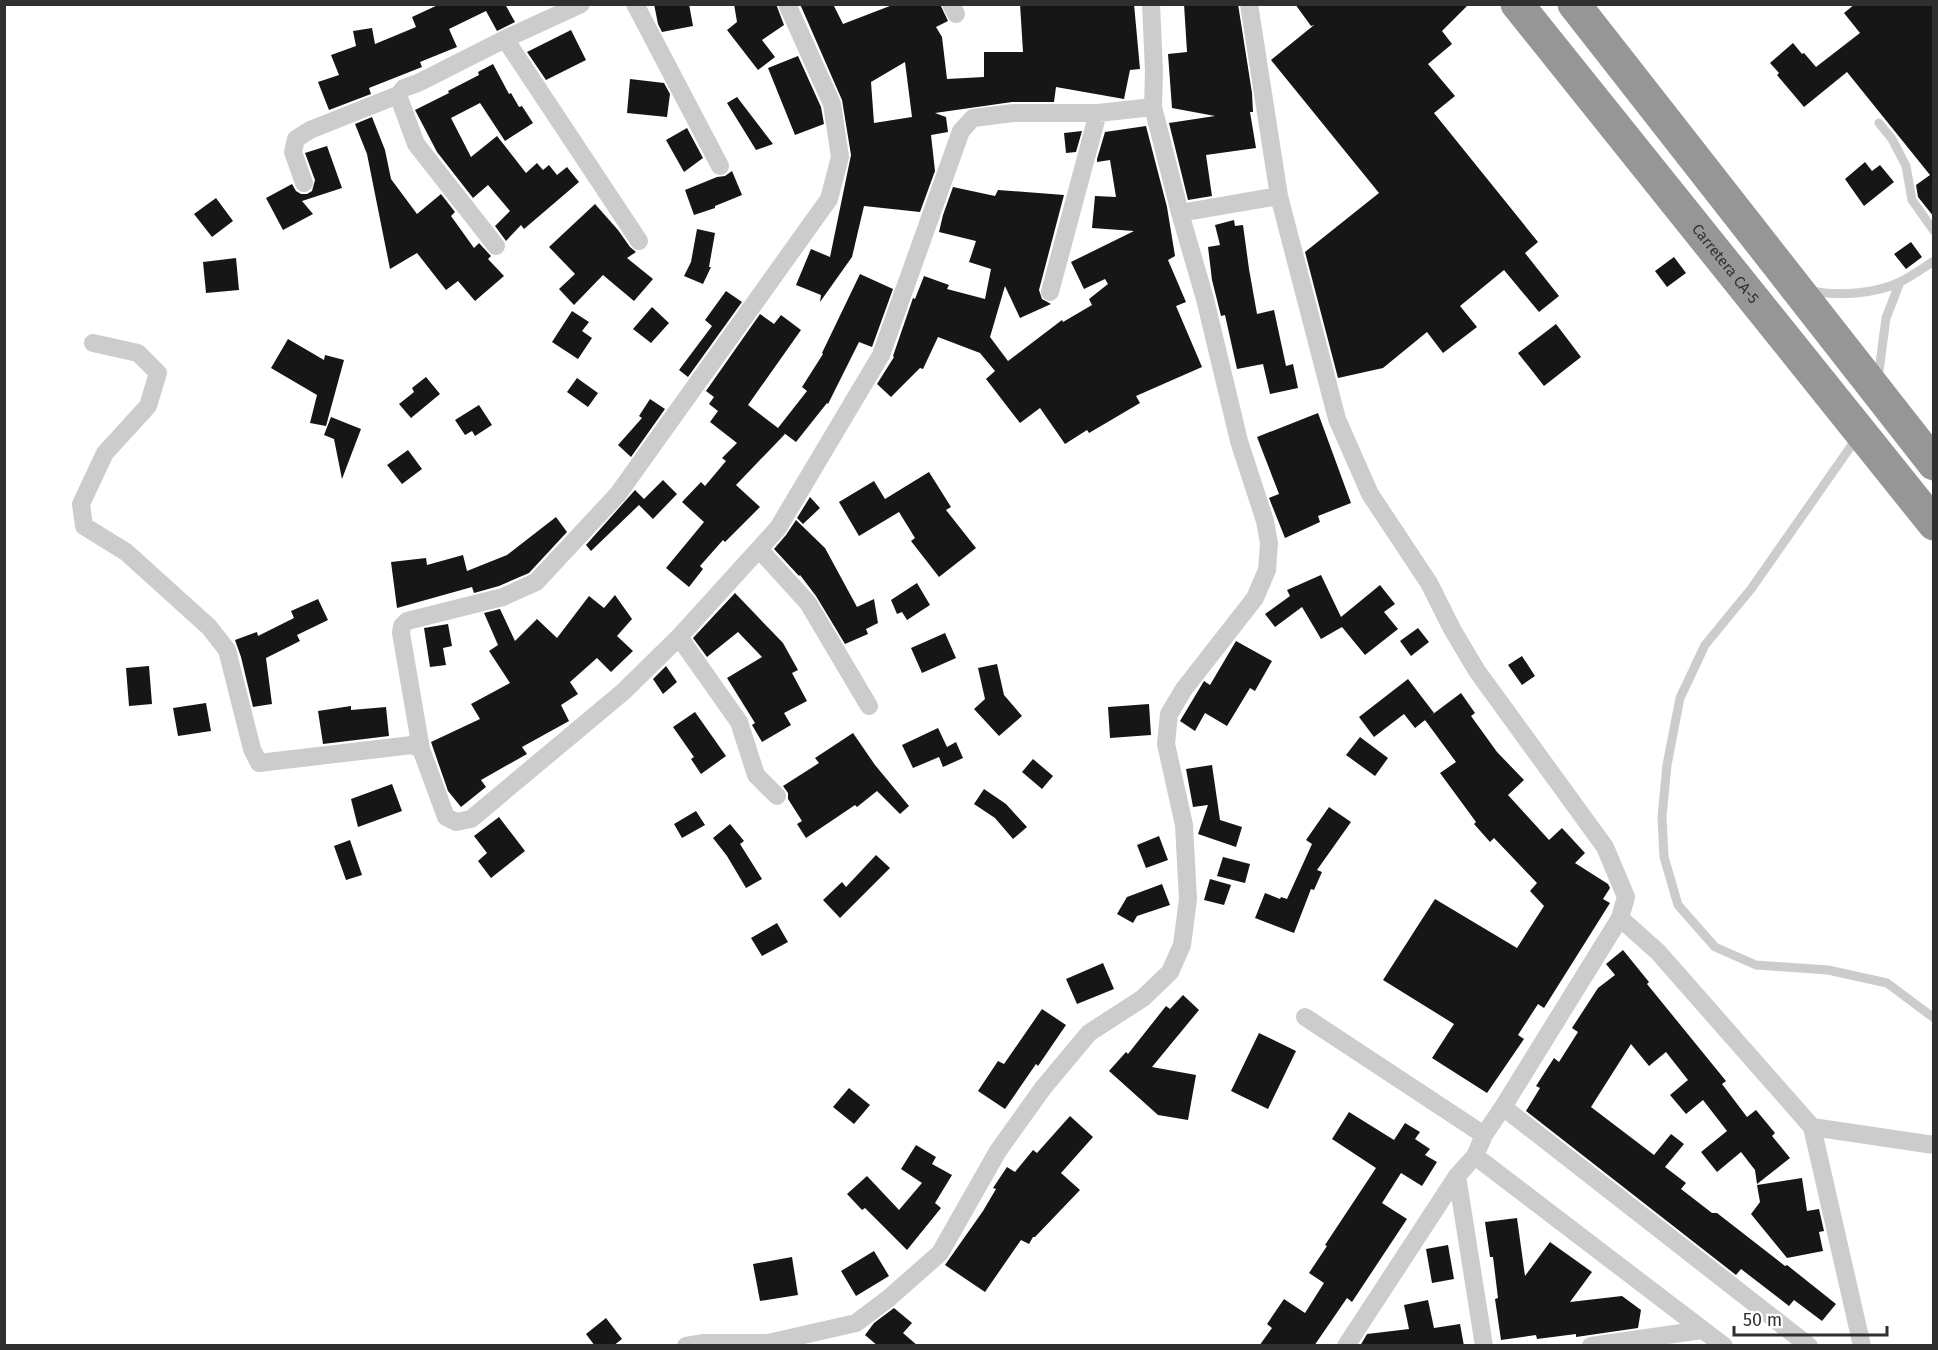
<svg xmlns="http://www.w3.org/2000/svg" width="1938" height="1350" viewBox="0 0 1938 1350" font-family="'Fira Sans',sans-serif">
<rect width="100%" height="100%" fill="#fff"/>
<!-- building -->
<path fill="#161616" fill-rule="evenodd" d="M440,4H505L515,22L497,31L486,11L449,29L457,47L420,62L422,67L369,88L371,94L329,110L318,82L339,75L331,55L356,46L353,31L372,28L375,44L416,27L412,17Z
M654,4H689L693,26L662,32L658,24Z
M734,4H776L784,25L762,40L775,57L758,70L727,30L737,22Z
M800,4H833L843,24L895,4H940L948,21L936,27L942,37L947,79L984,77V52H1023L1020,4H1134L1140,69L1130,70L1124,99L1056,87L1054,102H1012L935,113L946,117L948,132L931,135L935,171L920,212L864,206L852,257L820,302L821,295L796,285L811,249L830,257L851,155L842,100ZM905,62L912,117L874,123L871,82Z
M1184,4H1238L1252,93L1253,112H1250L1256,148L1206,155L1212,196L1188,200L1169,123L1215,116L1172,108L1168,54L1187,52Z
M1295,4H1469L1442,31L1452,44L1428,64L1455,96L1434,113L1538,242L1525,253L1559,296L1539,312L1504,270L1460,306L1477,327L1443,353L1427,332L1383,368L1338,378L1305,252L1379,193L1271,60L1314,25L1311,26Z
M1855,4H1934V217L1918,197L1916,185L1930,175L1847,72L1804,107L1777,75L1779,73L1770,63L1793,43L1802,54L1804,53L1816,67L1860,33L1844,13Z
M571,30L586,60L546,80L527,52Z
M798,56L821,107L824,124L795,135L768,68Z
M493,64L509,94L511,93L519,107L522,106L533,123L505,141L480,103L451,118L471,157L497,136L526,173L537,163L543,170L549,165L557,175L567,167L579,182L524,229L521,225L506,241L495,226L510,211L488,185L473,198L437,152L415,110L449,93L448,91L479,75L478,72Z
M630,79L664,83L670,94L667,117L627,113Z
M737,97L773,144L756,150L727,103Z
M372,117L385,150L391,179L417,214L441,194L455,212L451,216L474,248L479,243L491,256L488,259L504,276L475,301L458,281L446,290L417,253L390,269L367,154L355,124Z
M1146,126L1167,207L1175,256L1168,260L1186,302L1176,306L1202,367L1136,396L1140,403L1089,433L1087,430L1065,444L1040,408L1020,423L986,379L995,371L980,353L938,337L923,369L920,368L891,397L877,384L894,357L893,356L913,298L915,299L924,276L949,285L947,289L985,299L991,269L969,262L976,241L939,232L943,215L953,187L995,196L998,190L1064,195L1039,290L1042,299L1051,304L1020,318L1005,286L990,337L1008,361L1062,320L1063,322L1092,305L1089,299L1108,284L1105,279L1084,289L1071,262L1134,231L1092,228L1095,196L1116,197L1110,160L1097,162V159L1105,132Z
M687,128L703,158L684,172L666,140Z
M1082,131L1076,152L1066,153L1064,133Z
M327,146L342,188L302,201L313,214L283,230L266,198L292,184L296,191L301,194H307L312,191L315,180L305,153Z
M1865,162L1872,171L1880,165L1894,182L1864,206L1845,179Z
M732,171L742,195L715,206V208L694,215L685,190L717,177L725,176Z
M216,198L233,221L212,237L194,214Z
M595,204L618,230L630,247L636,252L627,258L653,279L634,301L603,275L574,305L559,289L575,274L549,247Z
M1234,220L1235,226L1243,225L1249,269L1257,314L1274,310L1286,366L1293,364L1298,388L1270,394L1263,364L1237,369L1225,315L1221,316L1212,280L1208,247L1220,245L1215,225Z
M697,229L715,233L709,267H711L703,284L684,276L691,262Z
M1911,242L1922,257L1906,269L1894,254Z
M1674,257L1686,273L1667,287L1655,271Z
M236,258L239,290L206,293L203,262Z
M860,274L893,289L872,347L859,342L828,404L827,403L796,442L784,433L785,434L736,485L760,507L725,542L723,540L700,566L703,569L689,587L666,568L704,522L682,502L701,482L705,486L726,461L722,458L737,443L710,422L718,411L709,404L714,397L706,391L760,314L774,324L781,315L801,330L748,405L778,428L807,391L802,387L823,354L822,353Z
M726,291L742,302L688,377L679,370L712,326L705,320Z
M652,307L669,323L651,343L633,329Z
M572,311L589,322L582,331L592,338L578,359L552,342Z
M1556,324L1581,357L1544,386L1518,353Z
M288,339L324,360L325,355L344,360L326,426L310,423L317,395L271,368Z
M426,377L440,394L411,418L399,404L414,392L412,388Z
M577,378L598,393L588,407L567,392Z
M650,399L665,409L631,457L618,445L642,418L639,416Z
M479,405L492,425L475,436L472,431L465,435L455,420Z
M1318,413L1351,503L1318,516L1320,522L1285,538L1269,498L1279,494L1257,437Z
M331,417L361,429L342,479L334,439L324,435Z
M408,450L422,469L402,484L387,465Z
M929,472L951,507L946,510L976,548L939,577L911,541L915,538L899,512L859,536L839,502L874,481L885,499Z
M663,480L677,494L653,519L639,505L591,551L586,545L635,490L644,499Z
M810,497L820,508L803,524L797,518Z
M556,517L567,532L529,573L499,586L474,593L472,587L397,608L391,562L426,558L427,565L463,555L467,571L507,555Z
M796,520L825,548L857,607L874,599L878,623L866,629L868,634L845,644L816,596L800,575L799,576L774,549L786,535Z
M1321,575L1341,617L1380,585L1395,604L1384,612L1398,629L1365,655L1342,627L1321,639L1302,607L1275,627L1265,614L1290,596L1287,590Z
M917,583L930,605L907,620L902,612L897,614L891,600Z
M735,593L783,643L798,670L792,673L807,701L784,713L791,725L762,742L752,725L755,723L727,678L762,657L738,632L707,657L693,638Z
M615,595L632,619L617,636L633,651L611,672L597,658L570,682L578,694L561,705L569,721L522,747L527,754L481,780L486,787L461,807L448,791L431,742L480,719L471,704L510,683L489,651L498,645L484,613L500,609L515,641L537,619L557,638L589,596L604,608Z
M318,599L328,620L297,635L300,641L266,658L272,704L253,707L241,657L235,640L257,632L258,636L294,618L291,611Z
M448,624L452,646L443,648L446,665L430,667L424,628Z
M1418,628L1429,642L1411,656L1400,641Z
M945,633L956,658L922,673L911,648Z
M1236,641L1272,661L1255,691L1250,688L1227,726L1205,713L1195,731L1180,721L1204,681L1210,685Z
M1522,656L1535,676L1522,685L1508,665Z
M997,664L1004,695L1022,716L999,736L974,709L985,699L978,668Z
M149,666L152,704L129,706L126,668Z
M666,666L677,682L663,694L653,679Z
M1408,679L1434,713L1415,728L1404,714L1374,737L1359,717Z
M1461,693L1475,713L1471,716L1497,752L1524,780L1508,795L1549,840L1562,828L1585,853L1575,863L1608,884L1610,888L1603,899L1610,903L1544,1008L1538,1004L1518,1035L1524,1039L1487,1093L1432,1058L1454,1024L1383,980L1435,899L1517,948L1544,906L1530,891L1537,883L1494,838L1490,842L1474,824L1476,822L1440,773L1456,762L1425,720Z
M206,703L211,731L178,736L173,708Z
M1149,704L1151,735L1110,738L1108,707Z
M351,706V710L386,707L389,736L323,744L318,711Z
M695,712L726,756L701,774L691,759L694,757L673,727Z
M938,728L947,747L956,742L963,758L943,767L939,757L913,768L902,745Z
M853,733L875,765L909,806L900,814L877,791L857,807L855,805L806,838L797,824L802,821L788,799V793L783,786L819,763L815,758Z
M1360,737L1388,758L1375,776L1346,755Z
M1033,759L1053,776L1042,789L1022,772Z
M1212,765L1220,820L1242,827L1236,847L1198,834L1208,805L1193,807L1186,769Z
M392,784L402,811L358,827L351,799Z
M984,789L1006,804L1027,827L1013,839L995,818L974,804Z
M1329,807L1351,822L1317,870L1322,872L1314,890L1311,889L1294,933L1255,918L1265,893L1280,899L1281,897L1287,899L1312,844L1306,840Z
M696,811L705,825L682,838L674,824Z
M499,817L525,851L491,878L478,861L487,853L474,836Z
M730,824L744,841L740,844L762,879L746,888L727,856L713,838Z
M1159,836L1168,860L1146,868L1137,845Z
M350,840L362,875L346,880L334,846Z
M876,855L890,868L840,918L823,900L842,882L846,887Z
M1223,857L1250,864L1245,883L1217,876Z
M1210,879L1231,885L1224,905L1204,900Z
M1162,884L1170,905L1137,916L1133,923L1117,914L1127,897Z
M777,923L788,942L762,956L751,938Z
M1623,950L1649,982L1647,984L1726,1081L1722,1084L1747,1117L1756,1110L1775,1133L1772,1136L1790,1158L1757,1184L1755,1170L1741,1152L1717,1172L1701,1152L1727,1131L1703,1100L1686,1114L1670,1095L1688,1080L1666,1052L1649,1066L1631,1044L1591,1107L1654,1155L1671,1134L1684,1144L1665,1167L1686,1183L1681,1189L1712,1213H1717L1785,1266L1787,1265L1836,1304L1822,1321L1794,1300L1789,1306L1741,1269L1736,1275L1526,1111L1540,1088L1536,1086L1554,1058L1559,1062L1578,1032L1572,1028L1598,988L1615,975L1606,964Z
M1103,963L1114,989L1077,1004L1066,979Z
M1183,995L1199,1010L1152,1067L1196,1075L1188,1120L1158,1115L1109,1071L1126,1052L1128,1054L1166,1006L1170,1009Z
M1042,1009L1066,1025L1038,1066L1036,1064L1005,1109L978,1091L998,1061L1004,1064Z
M1259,1033L1296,1051L1268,1109L1231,1091Z
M849,1088L870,1105L854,1124L833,1107Z
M1349,1112L1394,1140L1405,1123L1420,1132L1415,1139L1430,1149L1425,1155L1437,1162L1422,1186L1401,1173L1382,1203L1407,1219L1352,1302L1347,1298L1314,1346H1259L1272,1328L1267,1324L1284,1299L1305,1313L1324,1283L1309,1273L1327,1246L1325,1245L1376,1168L1332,1139Z
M1070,1116L1093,1137L1061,1173L1080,1190L1035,1237H1033L1029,1244L1021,1240L985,1292L945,1265L983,1211L996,1189L993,1188L1007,1167L1015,1172L1033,1150L1037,1153Z
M916,1145L936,1157L932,1164L952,1175L935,1203L941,1208L907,1250L865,1208L862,1210L847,1194L867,1176L899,1210L922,1183L901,1169Z
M1802,1178L1807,1211L1819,1209L1824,1231L1819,1232L1823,1251L1787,1258L1751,1214L1760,1202L1757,1185Z
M1517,1218L1525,1276L1550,1242L1592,1272L1570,1302L1622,1296L1641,1310L1638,1328L1576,1337V1334L1537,1339L1536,1335L1501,1340L1495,1299L1498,1298L1493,1257H1490L1485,1222Z
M1448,1245L1454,1279L1432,1283L1426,1249Z
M874,1251L889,1276L856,1296L841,1271Z
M792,1257L798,1295L760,1301L753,1264Z
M1428,1300L1434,1328L1460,1324L1464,1346H1360L1367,1334L1409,1329L1404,1305Z
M894,1308L912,1323L903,1333L918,1346H878L865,1335L874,1323Z
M606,1318L622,1339L613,1346H595L586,1334Z"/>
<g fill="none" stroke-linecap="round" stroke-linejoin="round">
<!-- lane -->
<path stroke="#ccc" stroke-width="9" d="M1879,123L1892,139L1906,166L1912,200L1934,231
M1809,290C1836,297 1877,294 1902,281C1913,275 1923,268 1934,261
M1878,379L1886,318L1900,282
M1856,439L1751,589L1705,645L1680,698L1667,765L1662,817L1664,857L1678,905L1715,947L1756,965L1828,970L1887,983L1934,1018"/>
<!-- street -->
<path stroke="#ccc" stroke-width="18" d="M635,4L720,166
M951,4L956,14
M1249,4L1279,196L1337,419L1370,494L1429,583L1452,629L1477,671L1605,847L1626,897L1620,918L1658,952L1812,1127L1934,1145
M505,39L639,241
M304,183L293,152L296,139L310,130L398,95
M1180,213L1279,196
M496,246L416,144L398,95L404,88L418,83L505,39L581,4
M1050,292L1098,113
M93,343L138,353L158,373L148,406L105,453L81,504L84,526L126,552L209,627L227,650L252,749L259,763L412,745L421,749L446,817L456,822L471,819L623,692L679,637L778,528L881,355L961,131L973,118L1013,113H1098L1153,107L1154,71L1151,4
M759,549L808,603L869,706
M679,637L739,722L756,775L777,796
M421,749L401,633L402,626L407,621L503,597L536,582L618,494L829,199L840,157L832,104L787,4
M1305,1017L1484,1135
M1503,1107L1809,1346
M1812,1127L1862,1346
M1475,1156L1724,1346
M1457,1176L1484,1346
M686,1346L704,1343H768L856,1323L889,1298L940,1253L998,1151L1043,1088L1089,1033L1143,998L1170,972L1182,945L1188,899L1184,825L1166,744L1169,714L1184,689L1255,598L1267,570L1269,543L1265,521L1239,441L1205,299L1180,213L1153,107
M1346,1346L1457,1176L1475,1156L1484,1135L1503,1107L1620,918
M1591,1346L1702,1330"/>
<!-- highway -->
<g stroke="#969696" stroke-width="33">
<path id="s1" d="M1517,4L1934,524"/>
<path d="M1574,4L1934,464"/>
</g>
</g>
<g text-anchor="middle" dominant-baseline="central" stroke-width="6" stroke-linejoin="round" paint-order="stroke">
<!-- street labels -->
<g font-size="15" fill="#2f2f2f" stroke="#fff">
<text stroke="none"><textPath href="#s1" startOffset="333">Carretera CA-5</textPath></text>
</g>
</g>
<!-- border -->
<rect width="1938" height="1350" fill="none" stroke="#2f2f2f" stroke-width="12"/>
<!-- scale -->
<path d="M1734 1326v9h153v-9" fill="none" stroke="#2f2f2f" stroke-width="3"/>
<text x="1743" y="1326" font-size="18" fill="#2f2f2f" stroke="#ffffff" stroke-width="4.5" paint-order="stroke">50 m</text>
</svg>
